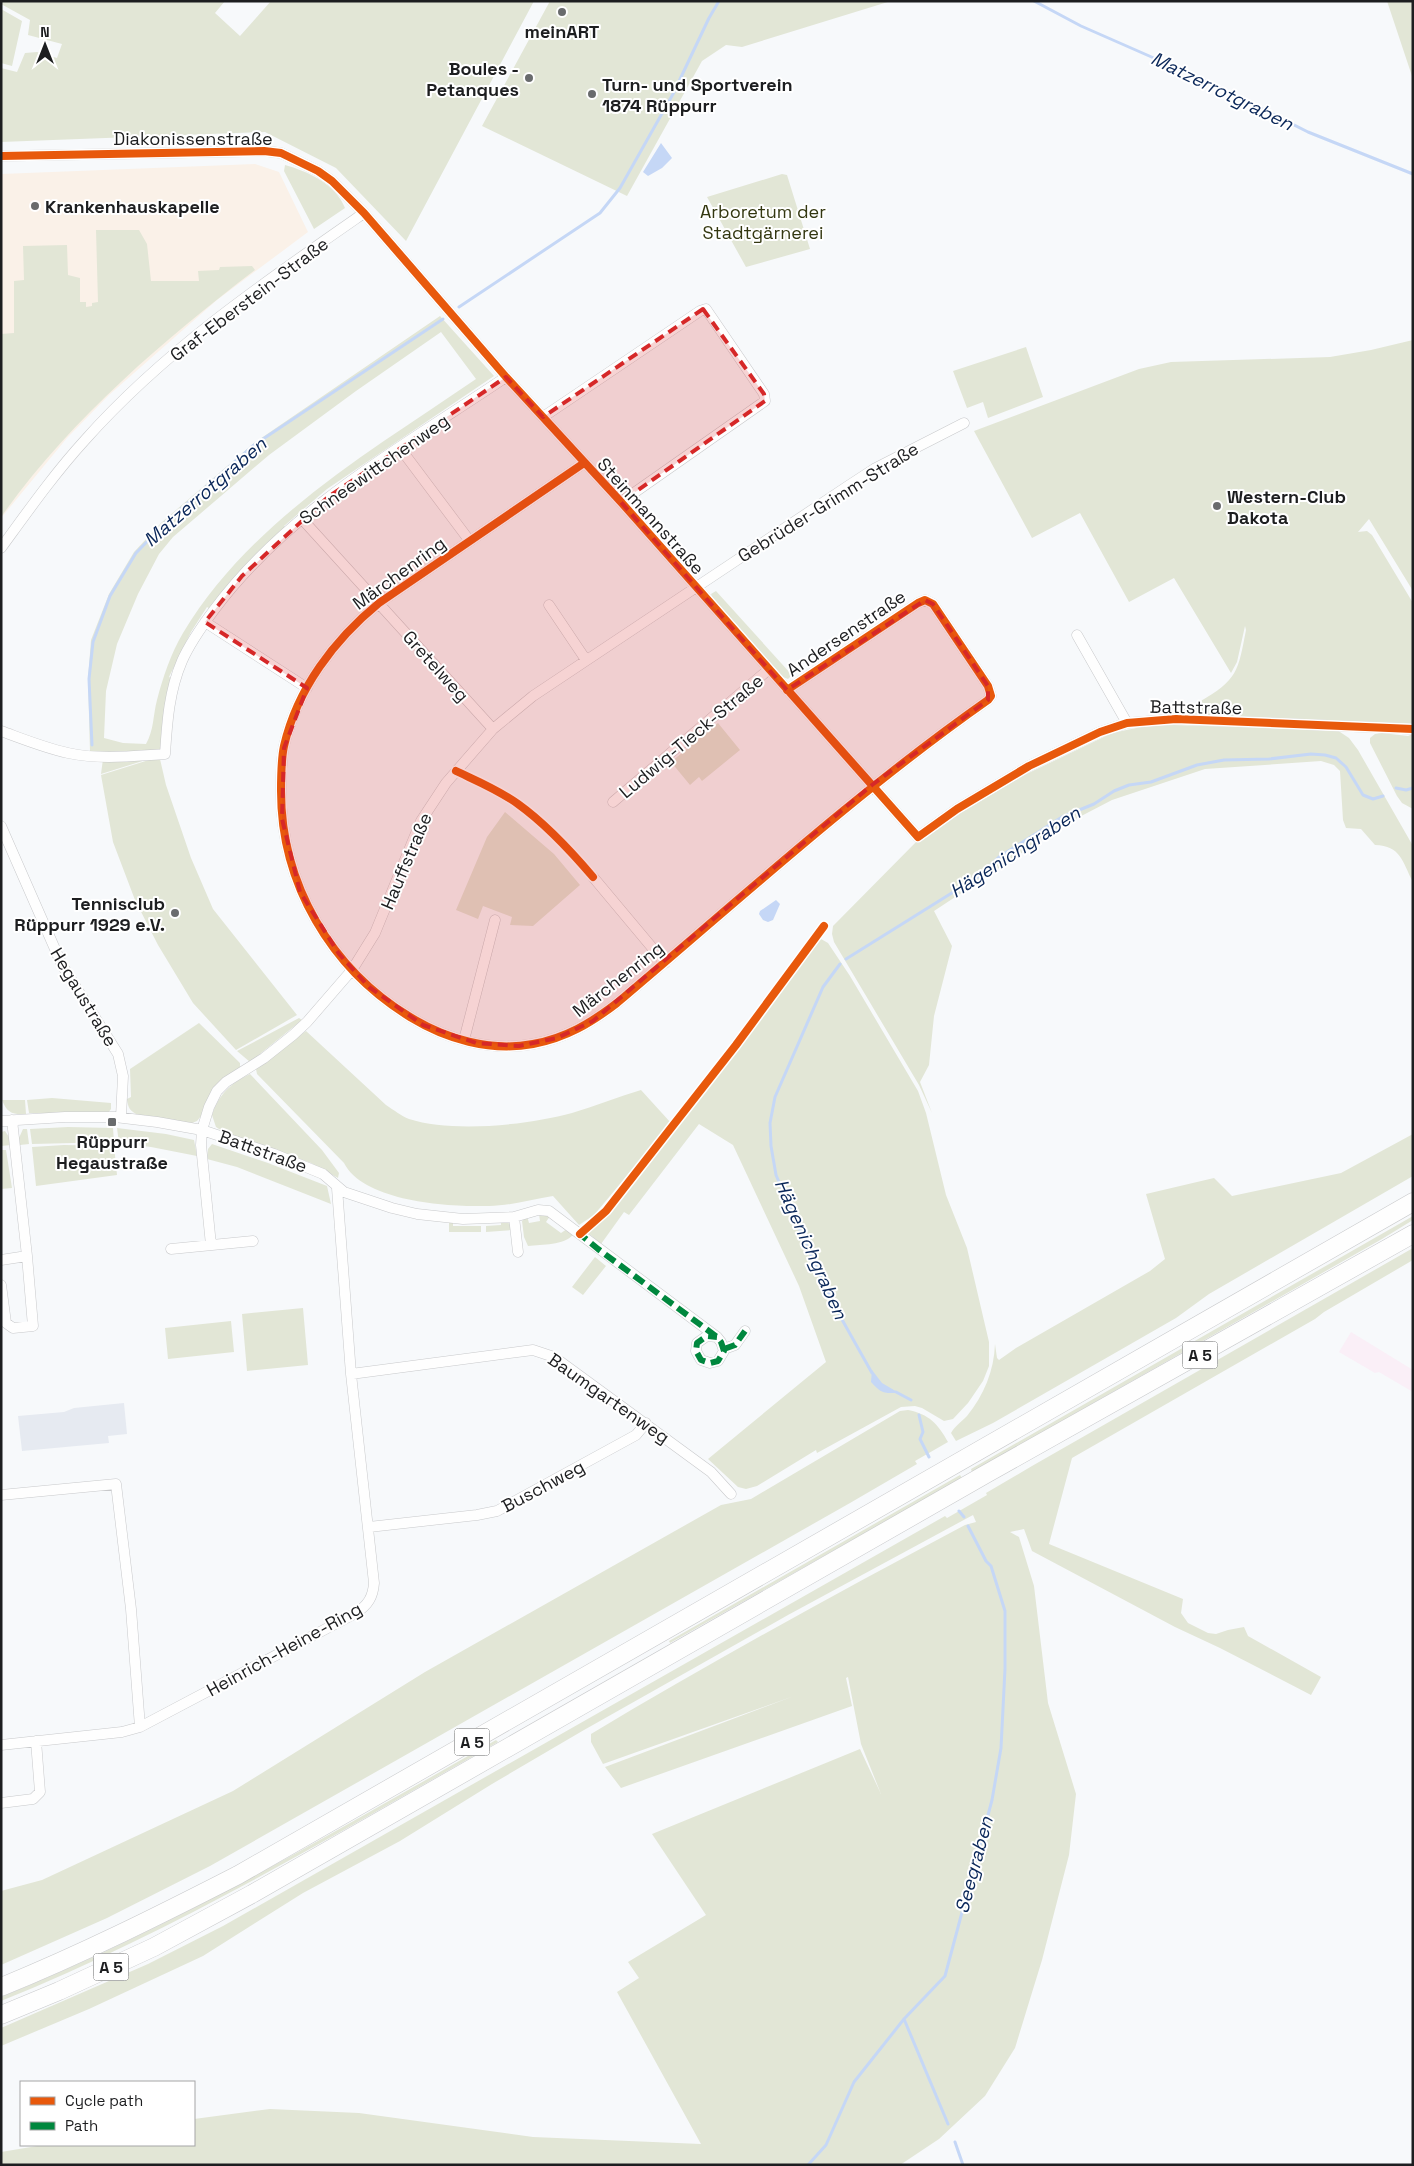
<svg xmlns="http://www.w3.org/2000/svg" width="1414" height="2166" viewBox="0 0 1414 2166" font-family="'Space Grotesk',sans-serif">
<rect width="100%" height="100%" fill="#f7f9fb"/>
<!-- built -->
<path fill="#e6eaf1" d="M124,1403L127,1434L108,1436L109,1443L22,1451L18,1416L64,1412L74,1408Z"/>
<!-- industrial -->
<path fill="#faeff7" d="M1351,1332L1413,1370V1392L1379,1372L1375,1373L1339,1352Z"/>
<!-- medical -->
<path fill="#faf1e8" d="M255,164L279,172L308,232L217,300L109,395L67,438L1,518V174Z"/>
<!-- green -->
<path fill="#e2e6d6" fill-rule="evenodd" d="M1,1H225L215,13L240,36L271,1H534L406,241L336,168L265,132L1,142V68L17,72L25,53L37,52L57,58L62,44L28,35L30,20L1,4Z
M550,1H891L742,47L726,45L702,61L627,196L482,126Z
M1387,1H1413V79Z
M1,9L22,21L12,66L1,63Z
M285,165C307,171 336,184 345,208L314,229L284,171Z
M782,174L787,175L810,249L746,267L707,197Z
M96,230H139L147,244L151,281H199L198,271L219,270L220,267L252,266L255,270C162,341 69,421 1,517V334L14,333V281L24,280L23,246L67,245L68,275L80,278V302H86V307L92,306V303L98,302Z
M440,316L494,376L327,489L284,526L286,528L210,609L207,607L191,632L169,677L173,679L160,751L90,752L88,679L91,640L109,594L134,552L161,523L254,443ZM441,332L476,379C371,451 251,520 183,633C171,653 163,677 157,700C153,715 154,730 146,744L123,743L104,738L106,691L117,644L138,594L159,554L173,537L269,455L356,391Z
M1413,340V591L1369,519L1358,532L1367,531L1372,535L1413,603V725L1175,714C1181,710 1192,706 1199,702C1238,680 1238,671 1246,630L1245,626L1237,662L1231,673L1174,578L1129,602L1080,513L1032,538L974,431L1139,369L1171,362L1330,357L1371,350Z
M1026,347L1043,397L988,418L983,402L967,408L953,371Z
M716,591L791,674L790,677L788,679L783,677L713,599L711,594Z
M718,723L740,750L702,781L699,777L690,785L671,762Z
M1174,725L1337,730L1349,738L1358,750L1413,846V882C1402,861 1401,846 1375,845L1361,829L1346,828L1343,820L1340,771L1334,765L1321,761L1205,769L1112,800L1064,825L934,911L952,946L934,1016L929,1065L920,1082L932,1113L919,1085L834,942L832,934L833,926L919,839L1012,781L1112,733L1146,726Z
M1382,733L1408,736L1413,734V809L1402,803L1397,796L1370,743V738L1375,734Z
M103,759H149L101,774Z
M152,759H160L166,785L191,858L213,909L297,1015L236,1050L193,1003L158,945L135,900L113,842L101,775Z
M505,812L554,854L580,885L533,926L510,925L512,917L483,906L478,919L456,910L487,837Z
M821,939L828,943L850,976L918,1091L926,1113L946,1195L967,1248L989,1342V1366L983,1381L968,1403L953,1419L944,1421L922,1408L915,1406L901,1407L817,1453L816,1450L757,1486L746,1489L738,1487L708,1459L826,1362L799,1286L733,1145L699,1124L629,1215L624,1212L601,1244L587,1232L609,1212L771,1001Z
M299,1018L302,1020L250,1062L237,1051Z
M199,1023L240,1063V1069L197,1121L192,1123L138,1115C130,1111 128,1108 127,1099L131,1097L130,1069Z
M306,1031L386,1105C394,1110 401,1116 409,1119C453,1133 528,1125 572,1113C595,1106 618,1097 641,1090L671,1123L594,1215L579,1225L553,1196C532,1199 510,1206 489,1206C449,1207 364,1202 344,1163L257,1074L256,1069Z
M250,1074L322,1150L339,1173L338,1178L311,1163L222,1131L216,1127L212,1115C219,1094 231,1083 250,1074Z
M52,1098L111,1103V1109L108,1113H29L27,1100Z
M2,1100H25L26,1114C13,1115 7,1113 2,1100Z
M68,1127L113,1128L114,1142L32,1144L30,1129Z
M117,1128L166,1134L194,1140L197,1156L151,1147L119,1143Z
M23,1129H27L29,1144L20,1145L19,1138Z
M5,1131L9,1137L11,1145L1,1146V1132Z
M1413,1134V1176L1209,1294L1176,1318L993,1423L956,1441L951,1433C955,1426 961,1422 967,1416C984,1395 994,1371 995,1344L997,1358L999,1360L1016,1348L1150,1271L1165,1259L1146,1194L1214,1178L1232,1196L1341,1173Z
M212,1144L268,1163L327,1186L331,1204L237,1167L207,1159L208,1149Z
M64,1145L114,1146L117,1175L36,1186L32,1147Z
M1,1150H6L12,1188L1,1189Z
M539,1214L550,1216L546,1222L561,1233L567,1229L574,1234C563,1246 543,1244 528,1246L524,1237L522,1221L527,1216L529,1223L540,1221Z
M1413,1216V1220L1382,1239L972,1472L971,1469Z
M501,1222C508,1222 511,1223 513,1230L486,1232V1226L501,1225Z
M449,1223H453V1226H481V1232H449Z
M1413,1248V1260L1324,1312L1315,1319L1072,1458L1049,1544L1183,1599L1181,1613L1188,1623L1208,1633L1216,1634L1228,1630L1244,1627L1248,1636L1321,1677L1311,1695L1220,1648L1175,1627L1032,1551L1024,1529L1010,1532L1019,1537L1034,1586L1048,1703L1076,1794L1069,1855L1042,1960L1015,2048L985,2096L939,2139L900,2165H1V2152L43,2145H194V2119L270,2109L359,2113L533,2137L701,2144L617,1992L639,1978L628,1962L706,1915L652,1834L860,1749L881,1794L861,1744L848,1677L846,1678L852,1706L621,1788L605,1767L794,1696L603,1764L591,1742V1734C714,1660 839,1592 965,1525L976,1522L973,1515L788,1615L584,1730L492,1784L400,1841L303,1893L203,1956L89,2009L1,2046V2028L148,1964L223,1926L945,1516L947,1518L987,1495L986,1493L1032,1466Z
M595,1257L606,1266L583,1295L572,1287Z
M303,1308L308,1365L247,1371L242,1314Z
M231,1321L234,1352L168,1359L165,1328Z
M908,1410C929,1414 938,1424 948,1442L915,1461L917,1464L850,1503L210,1866L107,1918L1,1965V1891L42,1880L233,1791L425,1672L721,1505L751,1499L900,1411Z
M960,1475L962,1478L670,1643L669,1641Z
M496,1740L498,1742C335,1835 176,1930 1,2001V1997C174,1927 334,1832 496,1740Z"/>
<!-- water -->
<path fill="#c5d7f6" d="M661,143L672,158L662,168L648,176L643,172Z
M776,900L780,904L773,920L768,922L763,920L759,914L760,911Z
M872,1370L882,1383L899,1393C883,1393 882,1394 871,1382Z"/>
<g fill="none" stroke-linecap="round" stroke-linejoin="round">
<!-- stream -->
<path stroke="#c5d7f6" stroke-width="3" d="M1034,1L1081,26L1213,84L1308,132L1413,174
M459,307L600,213L620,188L673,94L709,18L719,1
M92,745L89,679L93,642L110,596L136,553L165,523L254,445L443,319
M1396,788L1406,790L1413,788
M846,959L979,876L999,857L1062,817L1094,804L1114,791L1129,785L1151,782L1197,765L1224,760L1269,759L1311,754L1325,755L1336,758L1346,767L1363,795L1373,799L1383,796
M840,964L823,987L775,1097L770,1123L771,1146L776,1175L815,1265L840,1316L872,1373
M896,1392L911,1400
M919,1415L923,1432L920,1439L929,1457
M959,1511L964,1517
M904,2019L948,2124
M955,2142L963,2165
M808,2165L826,2145L854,2082L904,2019L945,1976L992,1800L1001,1748L1005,1669V1611L991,1566L986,1561L968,1526"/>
<!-- street casing -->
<g stroke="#c8c9cb" stroke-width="11">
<path id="street" d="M1,156L264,151L281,153L318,171L332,181L364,213L506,377L621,502L918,837L957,809L1029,766L1100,732L1127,723L1176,719L1413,729
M543,417L700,311L706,309L764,394L765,401L621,502
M400,448L469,540
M584,463L379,603C334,640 297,689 284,746C281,760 281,776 281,791C281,884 331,969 410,1017C446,1039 490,1052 533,1044C566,1038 591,1023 617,1003C739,900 857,792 988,700L991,696L988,686L933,604L925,600L918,603L787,690
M302,519L493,729
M1,548C28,511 54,474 85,440C165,350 266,281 364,213
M549,605L586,660
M205,622L307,688
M1077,635L1127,723
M1,731C23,739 45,748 68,753C100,760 133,756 165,754C167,723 169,691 182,661C190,643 202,626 214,610C289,509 404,446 506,377
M613,802L768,670
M1,826L62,965L118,1054L123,1076L121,1117
M593,877L665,963
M464,1040L495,920
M12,1120L27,1256
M1,1121L65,1117H115L157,1122L202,1130L274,1154L323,1174L344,1192L392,1208L417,1214L463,1219L514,1217L538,1210L549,1211L717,1337L721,1342L724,1351L718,1361L710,1363L701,1360L696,1351L697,1343L707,1336L717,1337
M514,1217L518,1252
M211,1245L201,1145L202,1130L209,1107L217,1091L226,1082L264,1058L293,1035L307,1022L352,970L375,933L421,821L446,783L493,729L533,696L848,486L874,469L964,423
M171,1249L253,1241
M1,1260L27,1256L33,1326L13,1328L6,1323L1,1285
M724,1349L735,1345L745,1331
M351,1374L533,1350L554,1357L711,1472L731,1494
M1,1495L116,1484L131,1609L140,1727
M369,1527L477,1515L497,1511L636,1435L646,1423
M1,1745L122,1732L140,1727L356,1613C368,1605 373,1597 374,1583L351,1374L337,1188
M1,1803L33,1799L40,1792L36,1741"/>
</g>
<!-- highway casing -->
<g stroke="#c8c9cb" stroke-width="19">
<path id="highway" d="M1,1987C82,1954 160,1915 238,1875L1413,1202
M1,2015L59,1991L154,1947L252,1894L986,1474L1413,1234"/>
</g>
<!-- street -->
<use href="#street" stroke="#fefefe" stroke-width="10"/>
<!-- highway -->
<use href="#highway" stroke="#fefefe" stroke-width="18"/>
<!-- quiet -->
<path stroke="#00873e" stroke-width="6" stroke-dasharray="12 6" stroke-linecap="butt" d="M583,1232L580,1234L598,1249L717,1337L721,1342L724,1351L718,1361L710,1363L701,1360L696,1351L697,1343L707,1336L717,1337
M724,1349L735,1345L745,1331"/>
<!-- cycleway casing -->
<g stroke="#fff" stroke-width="11">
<path id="cycleway" d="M1,156L264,151L281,153L318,171L332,181L364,213L506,377L621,502L918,837L957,809L1029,766L1100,732L1127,723L1176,719L1413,729
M584,463L379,603C334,640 297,689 284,746C281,760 281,776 281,791C281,884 331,969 410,1017C446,1039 490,1052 533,1044C566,1038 591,1023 617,1003C739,900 857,792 988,700L991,696L988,686L933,604L925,600L918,603L787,690
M456,771C477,781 499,790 518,804C546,824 570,850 593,877
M580,1234L606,1211L736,1045L824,926"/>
</g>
<!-- cycleway -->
<use href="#cycleway" stroke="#e8590c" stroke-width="8"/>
</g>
<!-- marked area -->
<path fill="#d62828" fill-opacity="0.2" stroke="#d62828" stroke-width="4" stroke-dasharray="10 6" stroke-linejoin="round" d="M703,309L764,394L765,401L621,502L787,690L925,600L933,604L988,686V700L872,785L593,1021L557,1038L519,1046L476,1043L423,1025L369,987L339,954L300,892L282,819L284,748L307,688L205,622L242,576L328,497L506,377L543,417Z"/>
<!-- markers -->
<g fill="#696b6d" stroke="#fff" stroke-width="2">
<circle cx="562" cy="12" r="5"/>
<circle cx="529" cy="78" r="5"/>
<circle cx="592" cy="94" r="5"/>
<circle cx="35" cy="206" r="5"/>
<circle cx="1217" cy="506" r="5"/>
<circle cx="175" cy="913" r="5"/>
<rect x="107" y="1117" width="10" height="10" rx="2.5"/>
</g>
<g text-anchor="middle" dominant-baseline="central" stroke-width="4" stroke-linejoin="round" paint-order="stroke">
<!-- shield labels -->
<g fill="#fff" stroke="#616263" stroke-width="1">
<rect x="1182.5" y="1341.5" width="35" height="27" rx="4"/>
<rect x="454.5" y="1728.5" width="35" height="27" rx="4"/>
<rect x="93.5" y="1953.5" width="35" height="27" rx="4"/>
</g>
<g font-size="16" font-weight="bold" fill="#1d1e20">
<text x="1200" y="1355">A 5</text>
<text x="472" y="1742">A 5</text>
<text x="111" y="1967">A 5</text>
</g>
<!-- poi labels -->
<g font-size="18" font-weight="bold" fill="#1d1e20" stroke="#fff" text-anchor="start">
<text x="562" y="31" text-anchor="middle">meinART</text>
<text x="519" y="68" text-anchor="end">Boules -<tspan x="519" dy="21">Petanques</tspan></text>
<text x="602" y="84">Turn- und Sportverein<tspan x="602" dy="21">1874 Rüppurr</tspan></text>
<text x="45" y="206">Krankenhauskapelle</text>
<text x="1227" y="496">Western-Club<tspan x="1227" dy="21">Dakota</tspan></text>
<text x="165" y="903" text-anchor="end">Tennisclub<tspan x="165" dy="21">Rüppurr 1929 e.V.</tspan></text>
<text x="112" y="1141" text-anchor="middle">Rüppurr<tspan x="112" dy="21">Hegaustraße</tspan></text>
</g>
<!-- street labels -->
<g font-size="18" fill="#1d1e20" stroke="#fff">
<text x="193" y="138">Diakonissenstraße</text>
<text transform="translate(249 299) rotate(-37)">Graf-Eberstein-Straße</text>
<text transform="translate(374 469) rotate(-35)">Schneewittchenweg</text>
<text transform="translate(828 502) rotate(-32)">Gebrüder-Grimm-Straße</text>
<text transform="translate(651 516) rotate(48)">Steinmannstraße</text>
<text transform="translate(399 573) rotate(-36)">Märchenring</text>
<text transform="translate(846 633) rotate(-34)">Andersenstraße</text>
<text transform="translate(436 666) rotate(48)">Gretelweg</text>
<text transform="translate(1196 707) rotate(1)">Battstraße</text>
<text transform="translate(691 736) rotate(-40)">Ludwig-Tieck-Straße</text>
<text transform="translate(406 861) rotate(-67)">Hauffstraße</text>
<text transform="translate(618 979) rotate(-38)">Märchenring</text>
<text transform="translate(84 997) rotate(59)">Hegaustraße</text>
<text transform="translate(263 1151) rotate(20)">Battstraße</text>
<text transform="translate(609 1398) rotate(35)">Baumgartenweg</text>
<text transform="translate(543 1486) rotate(-28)">Buschweg</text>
<text transform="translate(284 1649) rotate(-29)">Heinrich-Heine-Ring</text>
</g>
<!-- park labels -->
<g font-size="18" fill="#333710" stroke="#fff">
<text x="763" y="211">Arboretum der<tspan x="763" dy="21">Stadtgärnerei</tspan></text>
</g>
<!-- water labels -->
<g font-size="19" font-style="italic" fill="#0a2759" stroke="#fff">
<text transform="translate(1222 91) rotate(26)">Matzerrotgraben</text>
<text transform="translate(205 492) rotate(-41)">Matzerrotgraben</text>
<text transform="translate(1015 852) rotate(-33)">Hägenichgraben</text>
<text transform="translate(811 1249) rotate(66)">Hägenichgraben</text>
<text transform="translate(974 1865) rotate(-75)">Seegraben</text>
</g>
</g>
<!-- border -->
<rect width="1414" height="2166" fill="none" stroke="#1d1e20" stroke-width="5"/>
<!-- legend -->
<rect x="20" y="2081" width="175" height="65" fill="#ffffff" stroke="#a5a5a6"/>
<rect x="30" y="2097" width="25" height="8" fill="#e8590c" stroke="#a5a5a6"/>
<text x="65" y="2106" font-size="15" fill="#1d1e20">Cycle path</text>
<rect x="30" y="2122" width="25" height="8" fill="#00873e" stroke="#a5a5a6"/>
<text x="65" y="2131" font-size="15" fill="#1d1e20">Path</text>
<!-- north arrow -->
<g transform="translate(45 45)" stroke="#ffffff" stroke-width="4" paint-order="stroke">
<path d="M0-4L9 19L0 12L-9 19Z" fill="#1d1e20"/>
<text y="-8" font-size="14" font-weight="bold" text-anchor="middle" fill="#1d1e20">N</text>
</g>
</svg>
